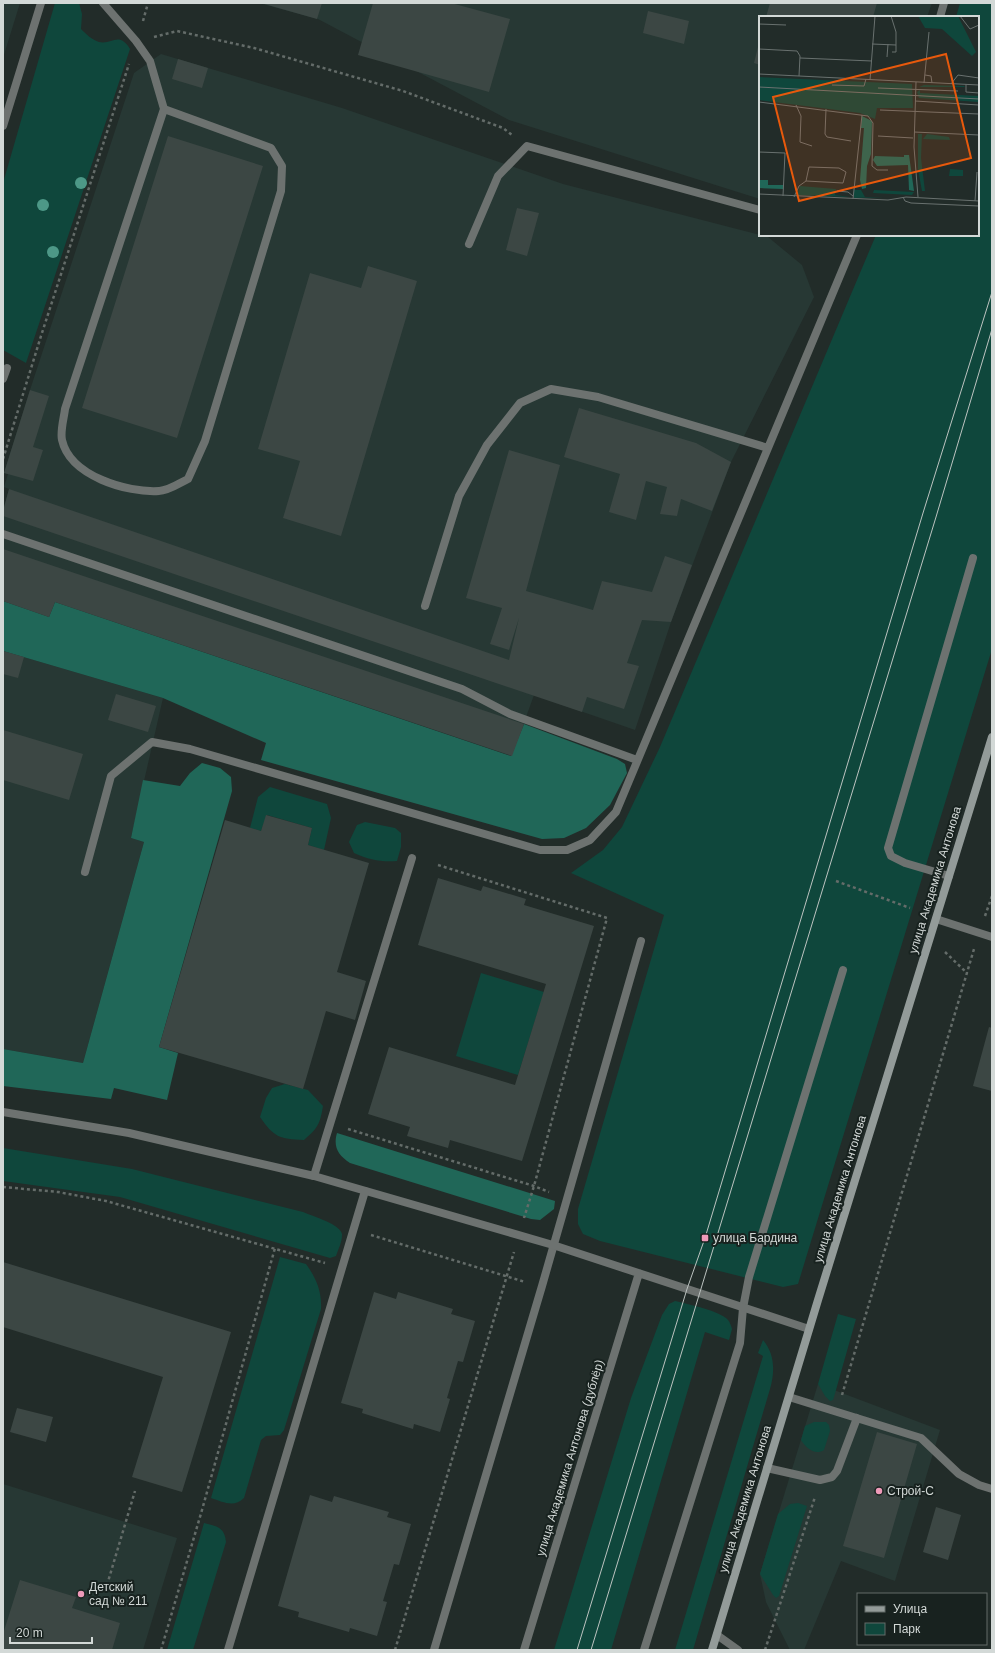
<svg xmlns="http://www.w3.org/2000/svg" width="995" height="1653" viewBox="0 0 995 1653" font-family="Arial,sans-serif">
<rect width="100%" height="100%" fill="#222c29"/>
<!-- built -->
<path fill="#273834" d="M3,3H20L3,58Z
M259,3H932L927,17H760V199L509,120L318,19Z
M161,54L342,108L563,184L768,237L802,265L814,297L731,462L671,622L635,730L534,695L512,756L55,602L49,617L3,601V511L9,489L4,487L8,474L4,473L30,390L134,73Z
M3,651L163,698L131,838L144,842L83,1063L3,1049Z
M818,1384L940,1430L895,1581L841,1561L804,1650H790L766,1602L760,1574Z
M3,1484L177,1538L143,1650H3Z"/>
<!-- green -->
<path fill="#0f473c" d="M55,3H79L82,14L81,29C86,34 92,40 99,42C112,45 119,31 130,49L26,363L3,350V183Z
M960,3H992V649L798,1284L783,1287L600,1241L583,1234L578,1224V1209L664,915L571,873L603,850L622,827L660,747L876,235H978V17H956Z
M270,787L327,804L331,818L324,850L308,845L312,828L267,815L261,831L250,828L258,797Z
M365,822L395,828L401,833V847L397,861C381,862 369,860 354,853L349,842L357,825Z
M481,973L544,992L518,1075L456,1056Z
M285,1084L308,1090L323,1106C320,1124 318,1128 304,1140C279,1139 274,1137 260,1117L266,1098L272,1088Z
M3,1148L132,1169L303,1212C312,1216 343,1225 342,1235C342,1242 338,1250 336,1256L330,1258L120,1197L3,1181Z
M280,1257L306,1264C316,1278 322,1291 321,1309L284,1430L280,1435L266,1436L261,1440L244,1498C234,1508 223,1502 211,1498Z
M675,1301C687,1304 721,1311 728,1320C730,1322 731,1326 732,1329L729,1340L705,1332L611,1650H554L631,1398L662,1315L669,1304Z
M838,1314L856,1319L834,1397L833,1400L830,1401L825,1396L818,1384Z
M763,1340C775,1354 775,1372 770,1389L693,1650H675L763,1356L758,1353Z
M814,1422H826L829,1425L830,1431L824,1450C815,1456 806,1448 801,1440L805,1426Z
M798,1503L807,1506L779,1596L776,1598L773,1595L760,1574L778,1514L790,1504Z
M204,1523C216,1526 225,1527 226,1542L193,1650H167Z"/>
<!-- forest -->
<path fill="#206758" d="M3,601L49,617L55,602L511,756L524,724L617,759L625,764L627,773L610,805L586,828L564,838L542,839L261,760L266,743L163,698L3,651Z
M202,763L220,768L231,777L232,791L159,1047L178,1053L167,1100L114,1088L111,1099L3,1086V1049L83,1063L144,842L131,838L143,780L180,786L190,773Z
M337,1133L555,1201L554,1209L540,1220L531,1219L350,1163C338,1155 333,1147 337,1133Z"/>
<!-- building -->
<path fill="#3c4744" d="M261,3H322L317,19Z
M373,3H451L510,19L489,92L358,55Z
M770,3H877L873,17H766Z
M648,11L689,21L684,44L643,33Z
M759,43H760V65L754,63Z
M178,59L208,68L202,88L172,79Z
M168,136L263,166L177,438L82,408Z
M517,208L539,213L527,256L506,250Z
M368,266L417,281L341,536L283,518L300,461L258,449L310,273L361,288Z
M30,390L49,396L33,447L43,450L33,481L4,473Z
M579,408L696,443L731,462L712,511L681,499L677,516L660,514L667,487L646,481L636,520L609,512L620,474L564,457Z
M509,450L560,465L526,591L593,610L602,581L652,592L665,556L692,565L671,622L642,620L627,663L639,666L624,709L587,697L582,712L3,516V511L9,489L509,660L519,618L509,650L490,644L502,608L466,598Z
M3,549L524,724L512,756L55,602L49,617L3,601Z
M3,651L24,657L18,678L3,674Z
M116,694L156,706L148,732L108,720Z
M3,730L83,754L69,800L3,780Z
M266,815L312,828L308,845L369,863L337,972L366,981L355,1020L326,1011L303,1089L159,1047L225,820L261,831Z
M438,878L481,891L483,886L526,899L524,905L594,926L522,1161L450,1140L448,1148L407,1136L410,1127L368,1114L389,1047L515,1085L546,984L418,945Z
M989,1027L992,1028V1091L973,1086Z
M3,1262L231,1332L182,1492L132,1477L163,1377L3,1327Z
M374,1292L396,1299L398,1292L453,1309L451,1314L475,1321L463,1362L458,1361L447,1398L450,1399L440,1432L414,1424L413,1429L362,1413L363,1409L341,1403Z
M17,1408L53,1417L46,1442L10,1432Z
M877,1432L917,1444L884,1558L843,1546Z
M310,1495L332,1502L334,1496L389,1512L387,1517L411,1524L399,1565L394,1564L383,1601L387,1602L377,1636L350,1628L349,1632L298,1617L299,1612L278,1606Z
M936,1507L961,1515L948,1560L923,1552Z
M20,1580L76,1597L72,1608L120,1623L112,1650H3V1634Z"/>
<g fill="none" stroke-linecap="round" stroke-linejoin="round">
<!-- path -->
<path stroke="#646c69" stroke-width="2.5" stroke-dasharray="3 3" stroke-linecap="butt" d="M143,21L148,3
M154,37L177,31L254,48L403,91L503,128L512,135
M3,459L41,336L129,64
M438,865L607,918L534,1186L524,1218
M836,881L910,908
M985,916L992,896
M945,952L967,973
M348,1129L534,1186L549,1192
M3,1187L58,1192L106,1201L325,1263
M371,1235L525,1282
M842,1395L974,949
M107,1585L135,1491
M161,1650L202,1510L275,1248
M395,1650L514,1252
M765,1650L815,1497"/>
<!-- service -->
<path stroke="#6d7270" stroke-width="8" d="M103,3L136,41L150,61L164,109L65,409C64,418 60,431 62,440C70,476 127,493 159,491C168,491 180,483 188,479L205,441L281,191L282,166L271,148L164,109
M940,17L944,3
M469,244L498,176L527,146L760,210
M3,379L7,368
M3,534L462,689L510,714L637,760
M425,606L459,496L487,445L520,403L551,389L598,397L768,448
M85,872L111,776L152,742L190,749L540,850H567L590,840L616,812L857,235
M949,876L905,863L891,856L888,848L973,558
M314,1176L412,858
M789,1397L921,1438L959,1474L979,1485L992,1489
M767,1468L820,1480L832,1477L837,1471L857,1418
M717,1635L738,1650
M228,1650L365,1191
M434,1650L542,1286L641,941
M644,1650L740,1343L743,1308L749,1277L843,970"/>
<!-- minor -->
<path stroke="#6d7270" stroke-width="8" d="M3,126L41,3
M936,919L992,937
M3,1112L129,1133L314,1176L553,1245L809,1329
M524,1650L639,1273"/>
<!-- secondary -->
<path stroke="#939b99" stroke-width="8" d="M712,1650L818,1300L992,737"/>
<!-- tram -->
<path stroke="#bcc3c0" stroke-width="1" d="M577,1650L687,1289L705,1238L923,513L992,292
M591,1650L936,517L992,329"/>
</g>
<!-- trees -->
<g fill="#4d9887">
<circle cx="81" cy="183" r="6"/>
<circle cx="43" cy="205" r="6"/>
<circle cx="53" cy="252" r="6"/>
</g>
<!-- markers -->
<g fill="#ef9ab9" stroke="#18221f" stroke-width="1.5">
<rect x="701" y="1234" width="8" height="8" rx="2"/>
<circle cx="879" cy="1491" r="4"/>
<circle cx="81" cy="1594" r="4"/>
</g>
<g text-anchor="middle" dominant-baseline="central" stroke-width="4" stroke-linejoin="round" paint-order="stroke">
<!-- street labels -->
<g font-size="12" fill="#d3d9d7" stroke="#18221f">
<text transform="translate(935 880) rotate(-73)">улица Академика Антонова</text>
<text transform="translate(840 1189) rotate(-73)">улица Академика Антонова</text>
<text transform="translate(570 1458) rotate(-73)">улица Академика Антонова (дублёр)</text>
<text transform="translate(745 1499) rotate(-73)">улица Академика Антонова</text>
</g>
<!-- poi labels -->
<g font-size="12" fill="#d3d9d7" stroke="#18221f" text-anchor="start">
<text x="713" y="1238">улица Бардина</text>
<text x="887" y="1491">Строй-С</text>
<text x="89" y="1587">Детский<tspan x="89" dy="14">сад № 211</tspan></text>
</g>
</g>
<!-- overview -->
<g transform="translate(759 16)">
<rect width="220" height="220" fill="#222c29"/>
<path d="M159,0H199L217,36L213,40L183,13L166,12ZM0,61L153,68L154,92H118L116,103L101,97L0,84ZM165,69L205,70L206,71H160ZM161,74V77L220,80V86L160,82L158,76ZM159,118H163L162,142L166,175H163L159,153ZM168,118L190,121L191,124L164,123ZM191,153L204,154V160H190ZM41,170L77,173L76,179L91,181L38,179ZM95,174H102L106,181H125L95,182ZM115,174L155,176L153,179L114,177Z" fill="#0f473c"/>
<path d="M103,100L113,105L112,138L108,150L107,172L103,173L101,164L105,112H102ZM145,139H150L155,175L150,174L149,149L118,150L114,144L116,140L145,141ZM0,164H9V169H24V173L0,172Z" fill="#206758"/>
<path fill="none" stroke="#69716f" stroke-width="1" d="M132,0L137,16V36H133M201,0L211,13L220,9M0,8L27,9M113,28L137,29M0,33L38,35L41,40L40,60M128,41L129,28M41,42L113,45M0,58L220,69M166,59L172,60L173,67M111,64L116,0M157,66L155,131L159,181M165,67L170,16M192,68L199,59L220,62M207,68V76L220,77M73,69L105,70L107,63M0,71L220,83M119,72L199,75M156,85L220,89M0,86L109,100L114,107L113,150L118,154H129M37,89L42,100L41,126L53,130M67,93L66,118L68,121L92,125M121,94L220,98M155,116L220,119M119,120L154,122M0,136L26,137L24,180M78,175L89,176L94,180M0,178L129,184L147,181L220,185M35,181L40,170L47,165L84,167L87,156L80,152L50,151L47,165M144,181L146,185L152,187L220,190M94,183L103,99M216,185L218,156"/>
<path fill="#e8590c" fill-opacity="0.15" stroke="#e8590c" stroke-width="2" d="M187,38L212,142L40,185L14,81Z"/>
<rect width="220" height="220" fill="none" stroke="#d3d9d7" stroke-width="2"/>
</g>
<!-- border -->
<rect width="995" height="1653" fill="none" stroke="#d3d9d7" stroke-width="8"/>
<!-- legend -->
<rect x="857" y="1593" width="130" height="52" fill="#18221f" stroke="#636b69"/>
<rect x="865" y="1606" width="20" height="6" fill="#939b99" stroke="#636b69"/>
<text x="893" y="1613" font-size="12" fill="#d3d9d7">Улица</text>
<rect x="865" y="1623" width="20" height="12" fill="#0f473c" stroke="#636b69"/>
<text x="893" y="1633" font-size="12" fill="#d3d9d7">Парк</text>
<!-- scale -->
<path d="M10 1637v6h82v-6" fill="none" stroke="#d3d9d7" stroke-width="2"/>
<text x="16" y="1637" font-size="12" fill="#d3d9d7" stroke="#18221f" stroke-width="3" paint-order="stroke">20 m</text>
</svg>
